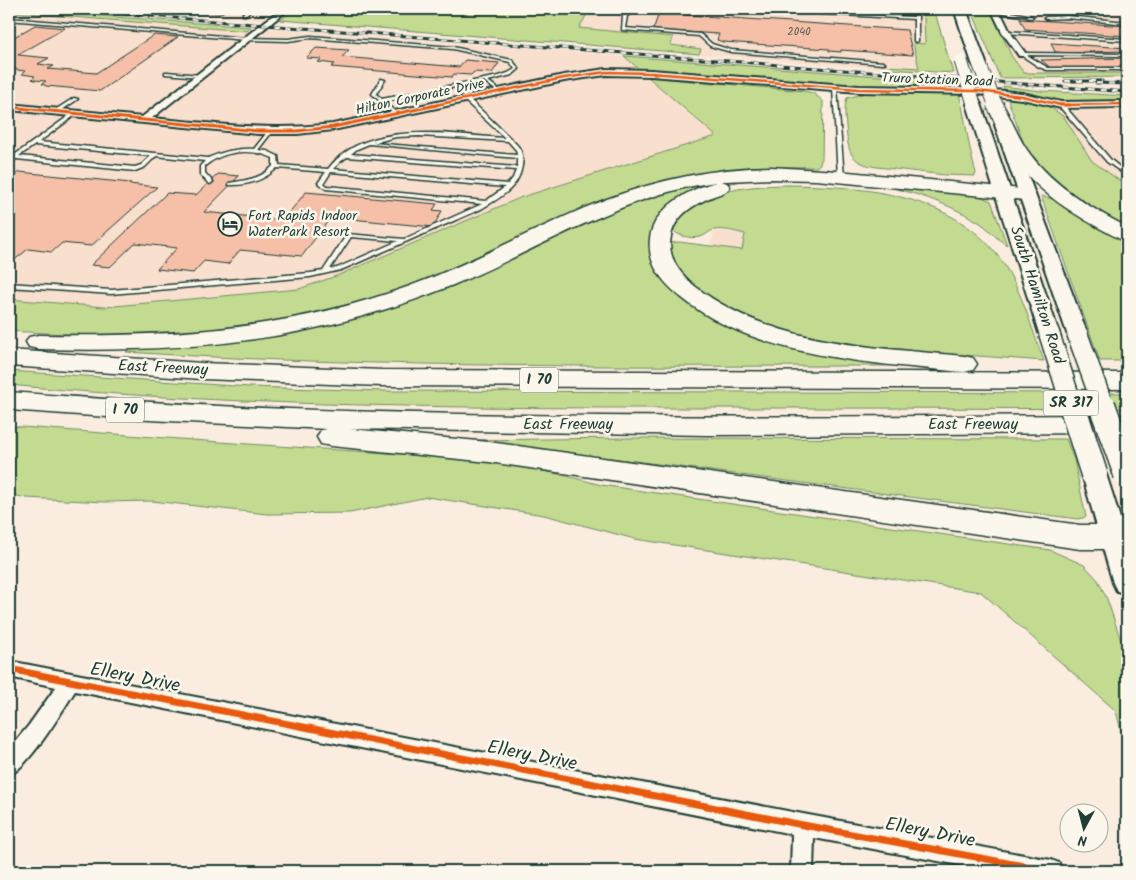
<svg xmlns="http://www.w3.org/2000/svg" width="1136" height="880" viewBox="0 0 1136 880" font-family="Kalam,sans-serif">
<rect width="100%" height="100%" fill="#faecde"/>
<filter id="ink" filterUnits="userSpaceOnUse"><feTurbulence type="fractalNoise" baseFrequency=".02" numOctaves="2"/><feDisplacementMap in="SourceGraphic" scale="10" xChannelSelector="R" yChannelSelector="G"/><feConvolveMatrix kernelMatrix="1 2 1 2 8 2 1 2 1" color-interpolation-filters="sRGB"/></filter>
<g filter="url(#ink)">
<!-- built -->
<path fill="#f9dfce" d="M110,9H295L280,21Z
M590,9H921L924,18L925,45L914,43L919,69L888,66L887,69L699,54L700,49L670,44L672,37L579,28Z
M990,9H1127V73H1024L1012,57Z
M9,12L247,31L251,27L624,56L716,136L522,197L339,275L299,289L104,307L9,299Z
M1077,102H1127V186L1092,161L1064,117L1053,109Z
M715,230L745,234L742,250L710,246Z"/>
<!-- green -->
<path fill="#c2db91" stroke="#708c62" d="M9,9L22,10L251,27L247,31L9,12Z
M295,9H590L579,28L673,37L671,45L701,49L699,54L280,20Z
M921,9H934L953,73L887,69L888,66L919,68L913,43L925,44L924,18Z
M971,9H990L1012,57L1024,73H1127V77L1000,78Z
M624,56L955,82L958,87H869L640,70Z
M648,77L804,91L813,93L823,101L822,159L819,165L816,167C732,165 651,176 575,212C538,229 502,247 465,264C451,271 437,279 423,283C342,310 257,329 172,334C118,337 63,334 9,331V299L104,307L299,289L339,275L522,197L716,136Z
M1003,86L1041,91L1127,96V102H1060L1005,91Z
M866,93H959C966,120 968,147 976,173L975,176L945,175L877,167C849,163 848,151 846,126C845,116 844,108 847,98Z
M1007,97L1040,103L1053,109L1064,117L1092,161L1127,186V228L1058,187L1027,153Z
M759,178L710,187L657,225L694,305L904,366C645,366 385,369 126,352L129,349L291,332L644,196L715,181Z
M876,184L975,194L991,201L1007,245C997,240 988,227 977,221C946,202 912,192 876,184Z
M787,185C863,186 957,194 1003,263C1023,293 1031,328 1044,361L898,350L832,342L771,329L707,300L672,264L669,243L679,242L742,250L745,234C737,232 722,228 714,230C709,231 705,236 700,237C691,239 676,236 671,228C699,190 743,186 787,185Z
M1041,196L1060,201L1127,239V361H1100Z
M9,371L250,387L386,391L1127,393V409C974,408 820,408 666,408C447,408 227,406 9,385Z
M9,426C108,433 208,442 308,448C406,455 506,457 601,485L1050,550L1084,565L1098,580L1107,599L1127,658V754L1116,711L981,592L635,539L544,515L427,497L350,513L267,514L152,501L105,502L26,498L9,494Z
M624,438L1066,439L1074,460L1086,517L1078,519L612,458L548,453L473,443L471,440Z"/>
<!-- building -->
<path fill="#f6c0a8" stroke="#1f3d34" d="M161,9H228L221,13Z
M659,13L907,30L913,55L841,50V52L829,51V49L723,42L717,40L719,34L653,30Z
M1020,19L1127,26V36L1025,29Z
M35,25L65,28L18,55L49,58L38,64L54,66L48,69L96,73L154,35L178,37L100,91L46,86L42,84L46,81L35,80L32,79L35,76L22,74L25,71L11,69L15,67L9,66V40Z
M1051,43L1127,48V51L1083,52L1084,54L1055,52Z
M316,48L349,50L342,57L459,67L465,60L499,63L492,73L474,72L471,75L454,74L452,77L331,67L335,64L318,62L322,59L306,58Z
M1127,58V67L1051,68L1041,60Z
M19,172L131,183L129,184L157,187L91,246L62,243L52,252L28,249L12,262H9V180Z
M218,174L239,176L204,212L283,220L306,192L437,204L433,210L442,211L433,227L331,217L302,256L240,250L228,264L204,261L193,273L157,269L177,248L135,243L110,267L91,265L167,193L196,195Z"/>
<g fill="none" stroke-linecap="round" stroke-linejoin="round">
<!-- lane casing -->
<g stroke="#1f3d34" stroke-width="3">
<path id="lane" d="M249,9H253L245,15H243V13Z
M633,9H637L627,16L625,28L700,34L712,44L731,50L883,62L885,63L883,64L731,52L710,46L699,36L622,30L623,16Z
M751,9H769L914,17V9H918V41L916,42L914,41V19L753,10Z
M996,9L1031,16L1033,17L1031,18L995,11Z
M1067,16L1127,22V24L1067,18L1046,19L1044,18L1046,17Z
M9,18L246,38L288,39L310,36L453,47L512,60L519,69L512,75L488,81L501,91V92L499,93L484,81L384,102L397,113V114L395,115L372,94L381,79L385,80L376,94L382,99L499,76L508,73L515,69L510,62L453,49L310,38L288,41L246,40L9,20Z
M1006,31L1127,39V41L1005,33L1004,32Z
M1022,53L1127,54V56L1027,55L1048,68H1127V70H1047L1039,67L1021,55L1020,54Z
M167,72L200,75L202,76L200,77L165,74V72Z
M835,87L837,88L844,177L841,179L838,177L833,88Z
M74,98L78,99L59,112H55V110Z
M464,98H468C481,110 494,122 507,135C511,139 517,144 520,149C526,161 520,179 512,187C504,196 491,203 481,209L341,270L310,277L111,294L9,287V283L111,290L310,273L323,271L347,234L404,239L482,204L326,189L318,183L326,172L277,168C265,180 246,186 229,185V183C246,180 261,179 273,166V158C252,148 223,150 205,166V173L213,182L210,184L208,183L200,174V166L205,161L156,156L145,167L135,171L16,159L9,162V159L74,112L78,113L39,142L208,158C222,152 237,148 254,149L268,131H270L272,132L258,150L267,151L278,156L279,165L328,169C366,118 450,135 505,138L464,100ZM419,136L508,141L516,150L517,155L373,143L396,137ZM369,144L517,158V167L351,154L357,149ZM35,145L151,156L141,165L135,167L19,156ZM347,157L516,170L513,178L508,184L333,169L340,162ZM331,172L505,187L486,201L327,186L324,183ZM351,237L398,241L337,268L330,269Z
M1059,104H1063L1111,160L1127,173V176L1107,162L1059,106Z"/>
</g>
<!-- street casing -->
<g stroke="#1f3d34" stroke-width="4">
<path id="street" d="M281,9H289L152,118C215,124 270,131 333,124L564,75L606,69L651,70L859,86L977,88L1022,93L1061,102L1127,101V107L1061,108L1022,99L977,94L859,92L651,76L606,75L564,81L333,130L297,134H258L9,110V104L142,117Z
M991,9H999L1010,32L1026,54L1025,56H1019L1002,32Z
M9,661L803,814L1051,860L1059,863L1062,871H992L814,838L813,871H791L792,834L75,691C62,711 29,767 9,775V749L29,725L56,687L9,677Z"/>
</g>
<!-- primary casing -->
<g stroke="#1f3d34" stroke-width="4">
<path id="primary" d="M954,9H966L986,63L984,66H974L972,63Z
M974,100L979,101L981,104L1059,333L1056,337L1049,339L1042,337L1039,333L967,104L969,101Z
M1002,121L1007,122L1009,125L1087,333L1084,337L1077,339L1070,337L1067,333L995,125L997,122Z
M1094,465L1103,468L1106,474L1127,540V594L1117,591L1113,583L1082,474L1085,468Z"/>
</g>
<!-- highway casing -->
<g stroke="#1f3d34" stroke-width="3">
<path id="highway" d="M996,102L1002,103L1004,107C1013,122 1019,140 1030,154C1054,186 1092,209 1127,227V241L1120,239C1079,218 1034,192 1010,152C1001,138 995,122 988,107L990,103Z
M771,167L838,171L1032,190L1035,194L1032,198L1025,200L816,180L771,179L727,181H721L727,183L730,187C726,193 720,194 714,196C697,203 678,213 672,232C665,256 679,273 696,287C771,345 874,347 964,356L973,358L977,364L973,370L964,372C873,363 756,358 682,298C662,282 647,264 650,238C654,207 690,189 716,182C621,195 541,249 453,285C313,342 188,353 38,349L29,347L26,342L29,337L38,335C168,337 284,331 407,287C476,262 539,225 607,199C660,179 715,168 771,167Z
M9,350L202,363L382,370L1127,373V389L382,386L202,379L9,366Z
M9,392C102,399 196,406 290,409C569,420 848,416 1127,415V433L707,435L350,429L489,442L1080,525H1127V549H1080L489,462L331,446L321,444L317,437L321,430L327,429L149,420L9,410Z"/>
</g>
<!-- lane -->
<use href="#lane" fill="#fbf7ec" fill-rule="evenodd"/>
<!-- street -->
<use href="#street" fill="#fbf7ec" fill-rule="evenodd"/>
<!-- primary -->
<use href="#primary" fill="#fbf7ec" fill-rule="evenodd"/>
<!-- highway -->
<use href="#highway" fill="#fbf7ec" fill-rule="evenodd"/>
<!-- rail casing -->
<g stroke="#1f3d34" stroke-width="3">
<path id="rail" d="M59,9L1127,92
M1065,81H1102
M1096,83L1127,84"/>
</g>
<!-- rail -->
<use href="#rail" stroke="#fbf7ec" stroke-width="2" stroke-dasharray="6" stroke-linecap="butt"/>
<!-- primary-bridge-far3 casing -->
<g stroke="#1f3d34" stroke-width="15" stroke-linecap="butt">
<path id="primary-bridge-far3" d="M961,61L974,104
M979,63L996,106"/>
</g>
<!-- primary-bridge-far2 casing -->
<g stroke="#1f3d34" stroke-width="19" stroke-linecap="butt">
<path id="primary-bridge-far2" d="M995,105L996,107"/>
</g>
<!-- primary-bridge-far1 casing -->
<g stroke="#1f3d34" stroke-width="23" stroke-linecap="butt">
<path id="primary-bridge-far1" d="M1049,333L1072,406
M1077,333L1103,406"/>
</g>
<!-- primary-bridge casing -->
<g stroke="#1f3d34" stroke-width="29" stroke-linecap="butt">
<path id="primary-bridge" d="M1072,405L1094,474
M1102,405L1127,474"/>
</g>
<!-- primary-bridge-far3 -->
<use href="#primary-bridge-far3" stroke="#fbf7ec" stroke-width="13"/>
<!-- primary-bridge-far2 -->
<use href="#primary-bridge-far2" stroke="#fbf7ec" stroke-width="16"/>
<!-- primary-bridge-far1 -->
<use href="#primary-bridge-far1" stroke="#fbf7ec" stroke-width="20"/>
<!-- primary-bridge -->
<use href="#primary-bridge" stroke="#fbf7ec" stroke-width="26"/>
<!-- cycleway-far2 casing -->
<g stroke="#fbf7ec" stroke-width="4.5">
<path id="cycleway-far2" d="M431,106L564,78L606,72L651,73L859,89L977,91L1022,96L1061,105L1127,104"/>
</g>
<!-- cycleway-far1 casing -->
<g stroke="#fbf7ec" stroke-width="5">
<path id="cycleway-far1" d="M1060,105H1070
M9,107L258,131H297L333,127L437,105"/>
</g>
<!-- cycleway casing -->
<g stroke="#fbf7ec" stroke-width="10">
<path id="cycleway" d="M9,669L803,825L1051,871"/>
</g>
<!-- cycleway-far2 -->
<use href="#cycleway-far2" stroke="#e8590c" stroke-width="2.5"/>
<!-- cycleway-far1 -->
<use href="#cycleway-far1" stroke="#e8590c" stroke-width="3"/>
<!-- cycleway -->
<use href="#cycleway" stroke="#e8590c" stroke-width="7"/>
</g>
</g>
<!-- icons -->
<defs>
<g id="hotel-ring" transform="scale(1.25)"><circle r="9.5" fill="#fbf7ec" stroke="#1f3d34" stroke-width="1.5"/><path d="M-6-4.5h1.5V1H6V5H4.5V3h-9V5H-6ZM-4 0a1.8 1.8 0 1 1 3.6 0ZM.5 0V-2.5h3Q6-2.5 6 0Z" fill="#1f3d34"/></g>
</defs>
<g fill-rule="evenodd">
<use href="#hotel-ring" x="230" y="224"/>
</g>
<g text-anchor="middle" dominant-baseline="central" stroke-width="5" stroke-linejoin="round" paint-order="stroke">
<!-- far-number labels -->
<g font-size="11" fill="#555e51">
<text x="799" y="32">2040</text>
</g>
<!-- far-street labels -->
<g font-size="14" fill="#1f3d34" stroke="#fbf7ec">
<text transform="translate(937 80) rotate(2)">Truro Station Road</text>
<text transform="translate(420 97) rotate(-12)">Hilton Corporate Drive</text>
</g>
<!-- far-poi labels -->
<g font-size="14" fill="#1f3d34" stroke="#fbf7ec" text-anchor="start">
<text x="248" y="216">Fort Rapids Indoor<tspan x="248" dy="16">WaterPark Resort</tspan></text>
</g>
<!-- shield labels -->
<g fill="#fbf7ec" stroke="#61756b" stroke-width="1">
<rect x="520" y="367.5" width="38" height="25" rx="4"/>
<rect x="1043.5" y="390.5" width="55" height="25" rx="4"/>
<rect x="106" y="397.5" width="38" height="25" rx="4"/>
</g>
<g font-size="15" font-weight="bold" fill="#1f3d34">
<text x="539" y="380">I 70</text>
<text x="1071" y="403">SR 317</text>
<text x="125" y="410">I 70</text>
</g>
<!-- street labels -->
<g font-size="16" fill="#1f3d34" stroke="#fbf7ec">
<text transform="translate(1037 295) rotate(72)">South Hamilton Road</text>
<text transform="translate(163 368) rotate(3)">East Freeway</text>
<text x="568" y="424">East Freeway</text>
<text x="973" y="424">East Freeway</text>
</g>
<!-- near-street labels -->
<g font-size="19" fill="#1f3d34" stroke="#fbf7ec">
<text transform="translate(135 678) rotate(11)">Ellery Drive</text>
<text transform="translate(532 756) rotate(11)">Ellery Drive</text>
<text transform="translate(930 833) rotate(11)">Ellery Drive</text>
</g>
</g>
<!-- margin -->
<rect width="1136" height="880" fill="none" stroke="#fbf7ec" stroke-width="30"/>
<rect x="15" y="15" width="1106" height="850" fill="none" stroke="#1f3d34" stroke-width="2" filter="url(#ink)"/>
<!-- north arrow -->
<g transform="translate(1084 828) rotate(187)"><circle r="24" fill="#fbf7ec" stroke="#a3ada2"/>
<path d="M0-4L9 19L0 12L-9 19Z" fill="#1f3d34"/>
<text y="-8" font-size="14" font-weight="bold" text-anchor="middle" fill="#1f3d34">N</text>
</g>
</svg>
